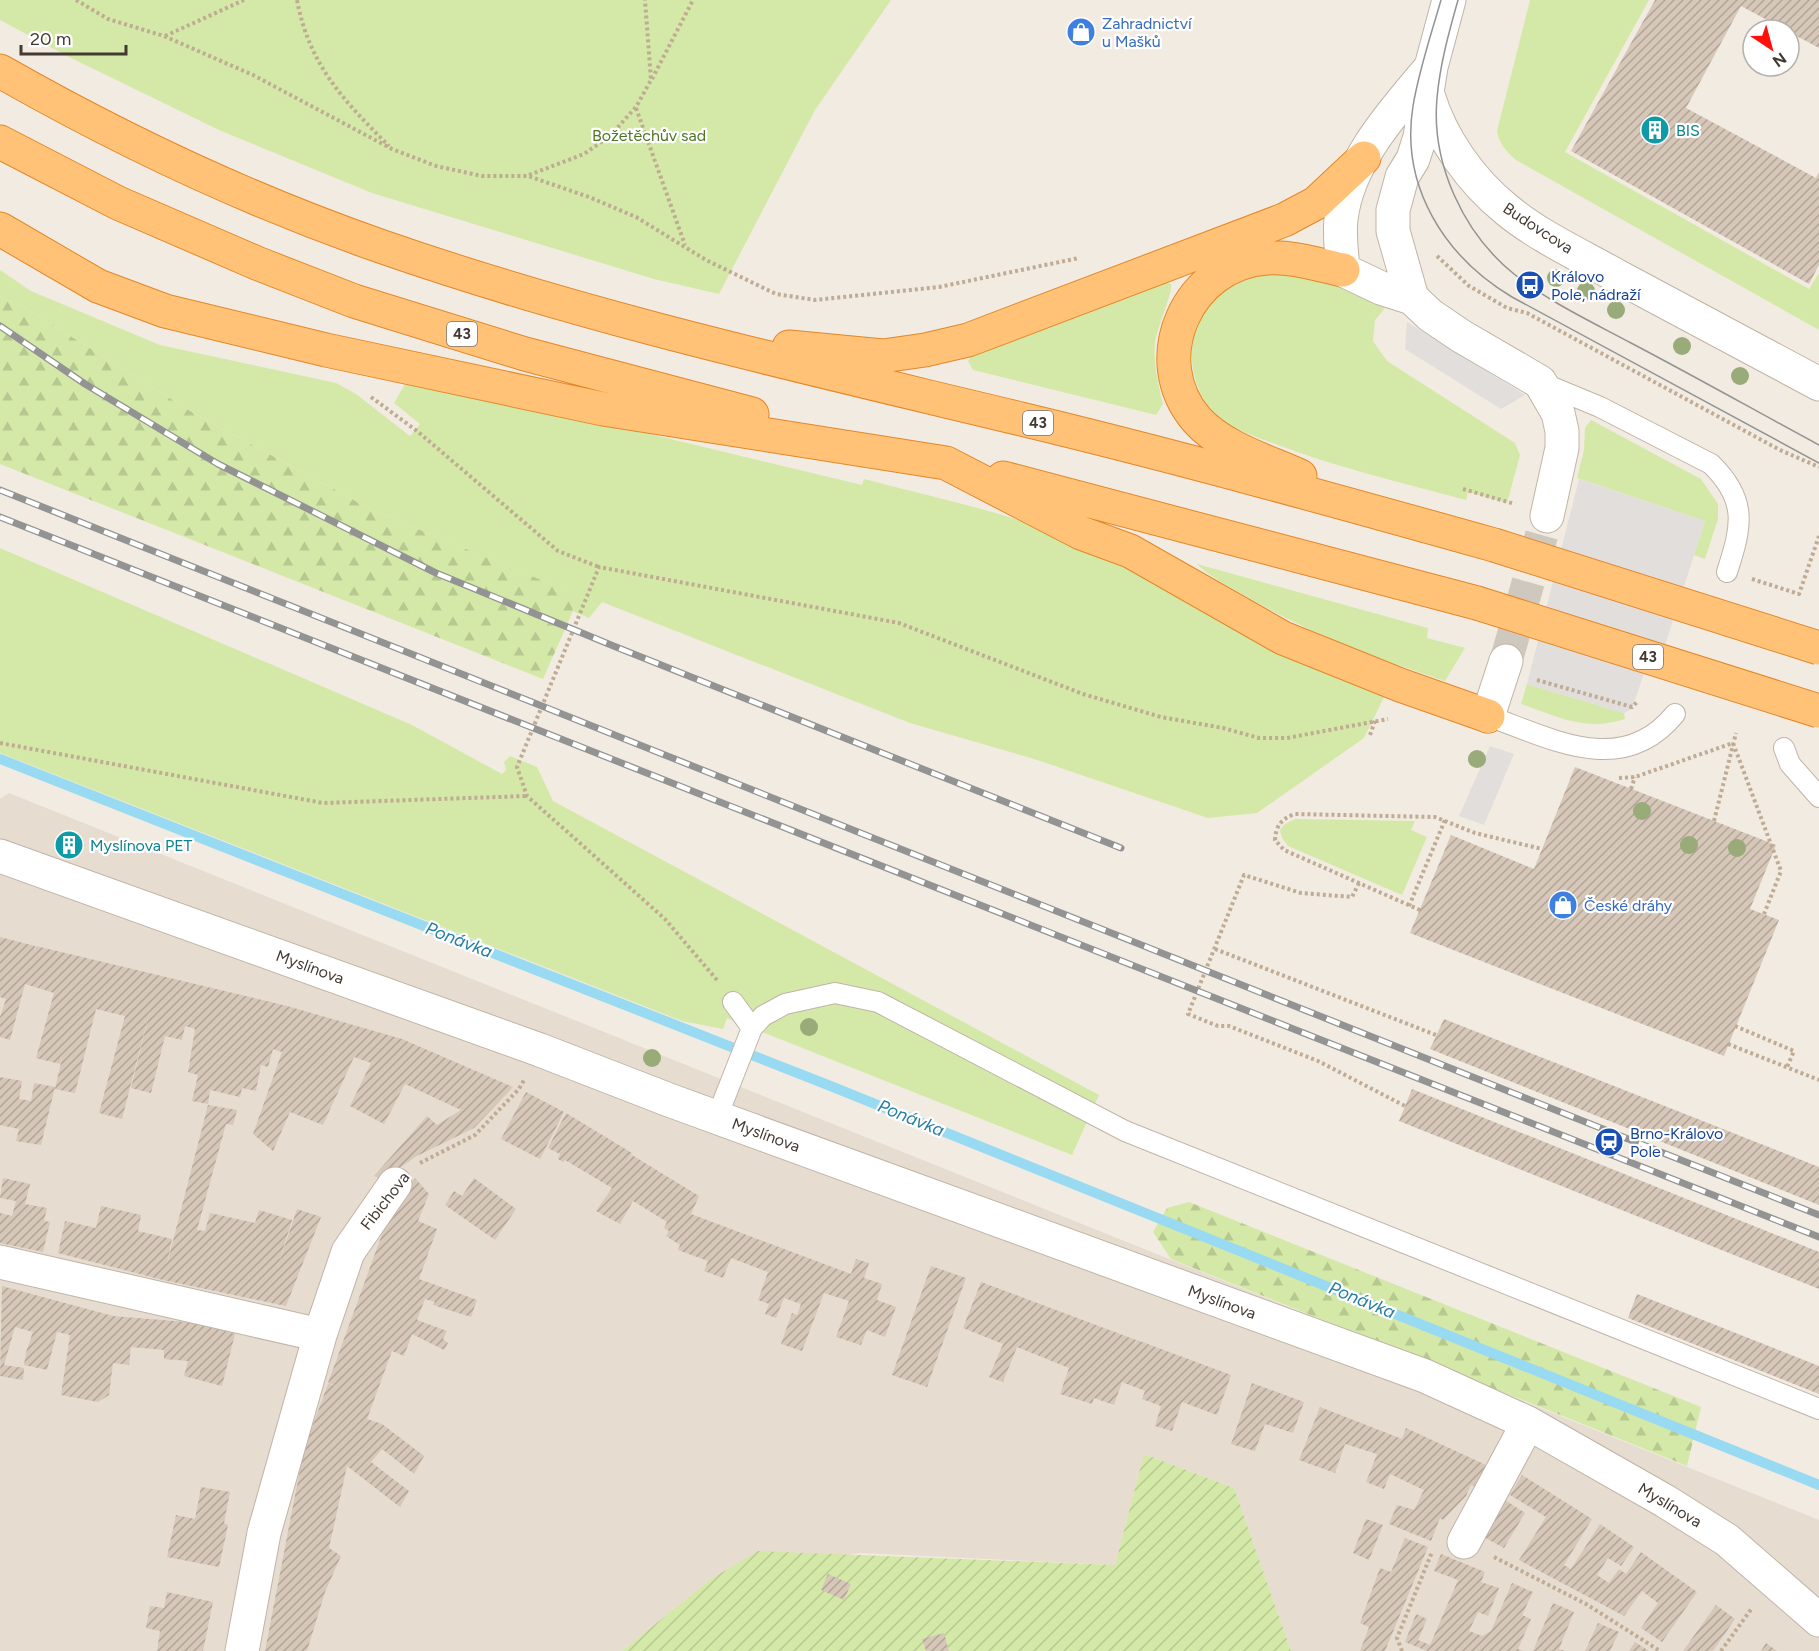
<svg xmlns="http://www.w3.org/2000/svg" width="1819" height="1651" viewBox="0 0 1819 1651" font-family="Figtree,sans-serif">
<defs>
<pattern id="forest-firs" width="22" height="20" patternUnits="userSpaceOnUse" patternTransform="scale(1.5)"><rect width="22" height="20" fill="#d4e9a7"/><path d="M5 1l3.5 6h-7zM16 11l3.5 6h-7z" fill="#b7c990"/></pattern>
<pattern id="garden-furrows" width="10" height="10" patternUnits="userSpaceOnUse" patternTransform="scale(1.5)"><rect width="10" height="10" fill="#d4e9a7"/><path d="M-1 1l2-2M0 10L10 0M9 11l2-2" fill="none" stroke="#b7c990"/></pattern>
<pattern id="building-hatch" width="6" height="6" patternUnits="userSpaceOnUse" patternTransform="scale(1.5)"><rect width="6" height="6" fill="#d7c7b9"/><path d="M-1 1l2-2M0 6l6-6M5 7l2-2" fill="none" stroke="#b0a397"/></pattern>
</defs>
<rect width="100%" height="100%" fill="#f2ebe1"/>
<!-- residential -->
<path fill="#e6dccf" d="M9,793L1819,1520V1651H1291L1234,1488L1144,1454L1115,1565L860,1553L711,1579L622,1651H0V799Z"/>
<!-- green -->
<path fill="#d4e9a7" d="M0,0H891L815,110L719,294L654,279L372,193L219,130L71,58L0,20Z
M1530,0H1649L1565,152L1809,289L1819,273V330L1516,160C1507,152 1499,144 1497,131Z
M0,270L31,291L160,345L336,383L356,394L410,436L420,424L394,403L405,384L654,435L862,485L864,479C927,496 993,509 1053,532C1168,577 1276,637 1386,693L1364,738L1257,813L1208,818L1034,759L910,723L602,602L589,618L573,611L569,592L372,510L195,414L24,307L0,296Z
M1282,270L1327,279L1385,308L1375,320L1373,341L1387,361L1515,443L1520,455L1507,503L1468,492L1466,500C1403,483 1339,468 1278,445C1260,438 1239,432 1223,421C1197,401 1187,366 1194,335C1205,284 1238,280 1282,270Z
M1165,281L1171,284C1173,293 1157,328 1155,343C1153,363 1158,384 1163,404L1156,415L973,370L968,361L972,353Z
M1591,420L1701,479L1718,504V519L1705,559L1694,555L1705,521L1577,478L1584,450L1585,428Z
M0,548L412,725L502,774L506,770L504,762L510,756L537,767L553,801L1099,1095L1072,1155L727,1018L723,1029L682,1021L0,753Z
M1197,564L1428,628L1427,638L1465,648L1445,681C1375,658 1306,632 1242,594C1227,585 1210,577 1197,564Z
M1527,684L1624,713L1625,719C1585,732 1559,717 1521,704Z
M1295,819L1415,821L1411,830L1427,837L1402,895L1288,846L1282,838L1280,830L1285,824Z"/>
<!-- forest -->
<path fill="url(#forest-firs)" d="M0,296L24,307L195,414L372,510L570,592L573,611L543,679L0,464Z
M1189,1202L1701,1407L1687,1466L1171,1259L1153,1232L1167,1208Z"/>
<!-- garden -->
<path fill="url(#garden-furrows)" d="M1144,1454L1234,1488L1291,1651H622L711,1579L758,1551L1115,1565Z"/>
<!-- parking -->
<path fill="#e1dedb" d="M1407,322L1525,395L1501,409L1405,349Z
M1579,479L1705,521L1658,667L1647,664L1632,709L1624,713L1527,684Z
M1490,746L1514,754L1484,825L1459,816Z"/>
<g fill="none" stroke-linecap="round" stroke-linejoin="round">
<!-- stream -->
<path stroke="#99daf3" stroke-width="10" d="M0,759L828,1085L1819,1485"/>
</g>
<!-- building -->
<path fill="url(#building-hatch)" d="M1655,0H1819V48L1741,6L1686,108L1816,178L1819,172V265L1809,284L1571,151Z
M1575,767L1776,845L1750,909L1779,920L1724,1056L1410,933L1451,835L1534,869Z
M64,835L80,842L75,854L59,848Z
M0,937L35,946L34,953L36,946L287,1006L402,1039L513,1087L474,1128L415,1157L384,1180L374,1176L427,1116L437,1125L461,1110L405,1084L384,1124L350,1106L371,1063L354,1057L323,1125L290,1112L273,1151L253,1134L282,1052L273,1049L268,1067L261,1065L256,1091L242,1088L240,1097L210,1090L208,1104L192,1101L198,1075L188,1072L195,1029L185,1026L182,1040L165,1036L151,1093L131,1088L153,998L122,1119L99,1113L125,1016L96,1009L75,1093L55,1089L63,1054L60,1064L36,1058L54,993L25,984L10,1040L0,1037V1017L6,999L0,997Z
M1444,1019L1819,1167V1205L1430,1049Z
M0,1077L22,1081L19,1099L31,1101L34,1083L55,1087L41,1145L16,1141L19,1129L0,1125Z
M1412,1089L1819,1252V1289L1399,1121Z
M526,1092L564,1112L540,1159L501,1139Z
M208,1105L237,1110L233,1125L226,1124L197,1230L205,1231L210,1213L255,1223L259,1210L292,1220L277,1269L297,1209L321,1217L286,1306L163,1280L58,1253L65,1221L96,1228L101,1206L141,1215L138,1231L172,1239L167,1264Z
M566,1113L632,1153L626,1163L632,1155L699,1196L691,1214L851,1274L856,1259L869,1263L864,1278L882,1284L877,1300L896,1307L885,1337L867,1330L861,1345L836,1337L849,1301L824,1293L802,1351L781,1344L792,1313L797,1315L801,1304L784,1298L776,1318L765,1314L769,1304L758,1300L768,1272L731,1258L723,1278L704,1271L708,1261L678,1250L680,1245L666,1236L669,1231L664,1228L667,1222L633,1201L620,1224L596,1211L612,1188L565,1160L563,1162L558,1159L560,1154L548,1148Z
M3,1178L30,1184L25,1204L47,1208L44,1221L50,1222L43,1252L0,1243V1213L12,1216L16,1201L0,1198Z
M415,1178L429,1194L418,1221L437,1229L419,1279L477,1300L471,1317L433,1305L435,1302L425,1299L417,1320L447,1331L443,1339L448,1343L444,1350L412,1334L404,1356L392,1351L367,1419L382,1424L424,1456L414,1474L382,1449L371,1462L409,1491L400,1507L347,1466L329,1548L341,1556L325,1592L307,1651H265L304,1449L328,1384L337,1386L328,1383L385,1226Z
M474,1178L516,1209L495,1240L445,1205L454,1191L462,1196Z
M931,1266L966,1278L927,1387L892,1375Z
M981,1282L1136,1340L1134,1348L1137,1340L1231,1375L1217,1415L1182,1402L1172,1431L1155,1426L1161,1406L1142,1399L1145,1391L1122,1382L1114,1405L1094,1398L1092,1404L1060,1394L1069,1368L1017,1347L1003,1382L989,1377L1003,1344L963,1328Z
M2,1286L113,1316L198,1323L235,1334L222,1386L184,1376L188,1361L164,1359V1350L131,1347L129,1365L113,1363L109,1395L98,1402L61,1395L70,1335L57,1332L47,1370L24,1365L26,1352L33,1332L15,1327L4,1365L24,1368L23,1380L0,1376Z
M1637,1294L1819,1366V1394L1628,1318Z
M1252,1383L1304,1402L1293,1433L1265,1424L1255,1451L1231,1444Z
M1320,1407L1402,1439L1406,1428L1486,1465L1475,1487L1471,1485L1466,1496L1443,1520L1440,1518L1431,1541L1389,1524L1397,1505L1414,1510L1424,1490L1390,1474L1384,1489L1366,1482L1377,1454L1345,1444L1335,1473L1299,1460Z
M1522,1475L1592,1519L1564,1565L1571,1569L1600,1524L1634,1547L1621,1566L1608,1558L1597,1575L1609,1583L1619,1569L1626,1574L1641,1552L1697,1592L1662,1642L1641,1628L1658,1603L1642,1591L1624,1616L1519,1560L1546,1517L1510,1495Z
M201,1487L230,1492L224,1523L228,1525L219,1567L167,1557L176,1515L195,1519Z
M1505,1500L1525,1513L1504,1548L1482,1536Z
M1366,1519L1383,1525L1369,1560L1353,1553Z
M1405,1538L1428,1547L1385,1651H1360L1369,1627L1360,1623L1380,1568L1391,1572Z
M1441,1554L1485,1572L1481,1582L1499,1588L1488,1616L1478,1612L1469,1631L1482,1636L1491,1631L1512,1583L1533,1592L1522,1615L1531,1619L1518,1649L1523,1651H1427L1405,1642L1416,1614L1427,1619L1418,1640L1430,1645L1458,1580L1434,1571Z
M828,1574L851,1584L844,1600L821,1590Z
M167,1592L213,1602L203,1651H157L160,1631L146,1628L150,1606L164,1608Z
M1553,1603L1574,1612L1559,1649L1565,1651H1533Z
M1716,1605L1735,1619L1713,1651H1683Z
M1598,1623L1619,1632L1610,1651H1585Z
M944,1633L949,1651H926L922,1639Z
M1635,1642L1649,1651H1629Z
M1766,1643L1777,1651H1761Z"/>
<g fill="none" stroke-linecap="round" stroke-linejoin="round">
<!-- minor-tunnel -->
<path stroke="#cfc8be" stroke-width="33" stroke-dasharray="33 16" stroke-linecap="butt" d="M1506,661L1547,516"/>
<!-- service casing -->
<g stroke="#c0b4a7" stroke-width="22">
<path id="service" d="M1542,383L1600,407L1711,464C1748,500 1742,526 1727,572
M1488,716C1551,738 1622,779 1675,714
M1784,748L1790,764L1819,797
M733,1002L752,1028
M717,1117L752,1028L763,1016L785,1004L835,993L878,1002L1125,1131L1819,1409"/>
</g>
<!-- minor casing -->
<g stroke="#c0b4a7" stroke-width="35">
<path id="minor" d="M1431,67C1395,110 1348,160 1341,219C1339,236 1342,254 1343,270L1381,288L1412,298L1430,315L1461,336L1540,382L1558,413L1562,431V448L1547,516
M1428,95C1441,139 1471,181 1507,210C1540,237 1580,255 1617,276C1684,312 1752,348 1819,384
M1412,298L1393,231V210L1402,177L1413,159L1420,137L1431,67L1449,0
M1488,716L1506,661
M0,856L540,1050L669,1100L1425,1376L1528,1423L1665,1501L1727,1540L1819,1620
M0,1262L320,1335
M1464,1542L1528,1423
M242,1651L264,1533L320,1335L348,1252L395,1184"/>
</g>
<!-- trunk casing -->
<g stroke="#e48729" stroke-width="35">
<path id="trunk" d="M0,71C121,140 248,200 380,246C589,319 806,367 1021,419C1179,457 1337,501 1494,545
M0,142L118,203L259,264L354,301L525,354L752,414
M0,229L98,286L165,311L326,350L603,409L946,463L1081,533L1130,551L1283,638L1400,685L1488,716
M789,347L883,356L925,350L968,340L1284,220L1316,203L1364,158
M1300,476C1267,461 1222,448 1197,420C1144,359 1188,263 1267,258C1292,256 1319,265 1343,270
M1003,478L1477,603"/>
</g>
<!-- path -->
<path stroke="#c0ab94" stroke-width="4" stroke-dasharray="3 3" stroke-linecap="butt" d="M76,0L108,19L164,36L253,75L392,149L436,166L482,176H528L589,197L636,217L706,260L776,294L815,300L939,287L1079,258
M297,0C309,65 344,101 389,146
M165,36L244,0
M652,79L693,0
M636,108L685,245
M529,175L584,154L610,136L636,107L651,80L645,0
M1437,256L1469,286L1507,308L1527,313L1780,450L1819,467
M371,397L417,431L558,551L599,567
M1463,489L1515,504
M1752,579L1799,594L1819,536
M1537,680L1632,707L1637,702
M1370,735L1375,721
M0,743L323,803L527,796
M1619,778L1635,777L1733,743L1781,871L1764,914
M1631,789L1635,777
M1714,821L1736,733
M1359,883L1352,897L1301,893L1244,875L1188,1014L1218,1026H1229L1318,1061L1405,1106
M1409,906L1445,820
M1420,910L1284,850L1275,840C1276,825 1281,820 1294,814L1435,817L1475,833L1542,849
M1215,949L1436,1035
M717,980L665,919L527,796L517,767L599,567L899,623L1083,694L1161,717L1223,728L1259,738H1287L1388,719
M1735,1026L1794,1051L1787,1067
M1728,1044L1819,1080
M420,1163L475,1135L519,1089L524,1080
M1494,1557L1586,1604L1660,1651
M1402,1651L1397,1638L1432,1552
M1721,1651L1752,1608"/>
<!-- service -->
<use href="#service" stroke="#fff" stroke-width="20"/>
<!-- minor -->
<use href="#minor" stroke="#fff" stroke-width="33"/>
<!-- trunk -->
<use href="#trunk" stroke="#ffc276" stroke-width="33"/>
<!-- tram -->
<path stroke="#939393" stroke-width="1.5" d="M1441,0C1431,35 1419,70 1413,106C1400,187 1445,257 1512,297L1819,463
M1458,0C1449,32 1440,64 1437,98C1431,163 1463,233 1514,274C1549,302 1592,322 1631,343C1694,376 1756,411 1819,445"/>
<!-- rail casing -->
<g stroke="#939393" stroke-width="7">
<path id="rail" d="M0,326L85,384L218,464L436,573L616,647L1121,848
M0,490L1819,1215
M0,517L1819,1237"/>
</g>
<!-- rail -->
<use href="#rail" stroke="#fff" stroke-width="4.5" stroke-dasharray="14" stroke-linecap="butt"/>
<!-- trunk-bridge casing -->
<g stroke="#e48729" stroke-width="35" stroke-linecap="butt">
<path id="trunk-bridge" d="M1494,545L1819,648
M1477,603L1819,711"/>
</g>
<!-- trunk-bridge -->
<use href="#trunk-bridge" stroke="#ffc276" stroke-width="33"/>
</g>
<!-- trees -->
<g fill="#98ab79">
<circle cx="1556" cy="278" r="9"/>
<circle cx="1586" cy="291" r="9"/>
<circle cx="1616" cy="310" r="9"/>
<circle cx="1682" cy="346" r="9"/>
<circle cx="1740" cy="376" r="9"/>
<circle cx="1477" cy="759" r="9"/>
<circle cx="1642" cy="811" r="9"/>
<circle cx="1689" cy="845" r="9"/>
<circle cx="1737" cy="848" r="9"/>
<circle cx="809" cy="1027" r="9"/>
<circle cx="652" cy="1058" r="9"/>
</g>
<!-- icons -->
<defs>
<g id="shop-disc" transform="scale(1.5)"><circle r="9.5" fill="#3f7fe0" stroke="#fff"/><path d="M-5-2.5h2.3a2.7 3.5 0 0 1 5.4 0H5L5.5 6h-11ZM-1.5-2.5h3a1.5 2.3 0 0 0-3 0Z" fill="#fff"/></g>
<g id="building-disc" transform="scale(1.5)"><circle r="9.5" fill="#0f9aa8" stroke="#fff"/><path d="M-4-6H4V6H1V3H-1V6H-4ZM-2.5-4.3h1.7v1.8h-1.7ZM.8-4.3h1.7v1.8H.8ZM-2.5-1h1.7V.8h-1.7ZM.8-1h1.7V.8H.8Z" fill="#fff"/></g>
<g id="bus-disc" transform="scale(1.5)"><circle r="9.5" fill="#1a4fb4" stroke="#fff"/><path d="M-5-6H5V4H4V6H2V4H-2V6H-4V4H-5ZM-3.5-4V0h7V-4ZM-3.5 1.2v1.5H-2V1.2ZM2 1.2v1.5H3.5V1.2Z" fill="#fff"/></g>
<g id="station-disc" transform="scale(1.5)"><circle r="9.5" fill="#1a4fb4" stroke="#fff"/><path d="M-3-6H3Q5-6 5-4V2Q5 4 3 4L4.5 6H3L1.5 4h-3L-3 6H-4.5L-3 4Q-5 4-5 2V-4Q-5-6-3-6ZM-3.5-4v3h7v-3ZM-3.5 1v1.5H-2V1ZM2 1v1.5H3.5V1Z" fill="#fff"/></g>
</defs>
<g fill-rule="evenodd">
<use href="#shop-disc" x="1081" y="32"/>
<use href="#building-disc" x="1655" y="130"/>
<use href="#bus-disc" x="1530" y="285"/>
<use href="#building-disc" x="69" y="845"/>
<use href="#shop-disc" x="1563" y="905"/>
<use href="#station-disc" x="1609" y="1142"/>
</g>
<g text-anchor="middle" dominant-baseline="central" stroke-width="4.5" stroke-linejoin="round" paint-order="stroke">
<!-- shield labels -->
<g fill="#fff" stroke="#7b7570" stroke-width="1.5">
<rect x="447" y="322" width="30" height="24" rx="4.5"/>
<rect x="1023" y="411" width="30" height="24" rx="4.5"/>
<rect x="1633" y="645" width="30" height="24" rx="4.5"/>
</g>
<g font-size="15" font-weight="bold" fill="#433a32">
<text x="462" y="334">43</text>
<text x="1038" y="423">43</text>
<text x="1648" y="657">43</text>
</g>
<!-- shop labels -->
<g font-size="16" fill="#366cbe" stroke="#fff" text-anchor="start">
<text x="1102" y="23">Zahradnictví<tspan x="1102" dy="18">u Mašků</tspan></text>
<text x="1584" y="905">České dráhy</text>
</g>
<!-- culture labels -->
<g font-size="16" fill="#0d838f" stroke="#fff" text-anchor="start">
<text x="1676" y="130">BIS</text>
<text x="90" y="845">Myslínova PET</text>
</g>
<!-- park labels -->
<g font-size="16" fill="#4e7624" stroke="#fff">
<text x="649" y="135">Božetěchův sad</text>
</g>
<!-- street labels -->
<g font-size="16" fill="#433a32" stroke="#fff">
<text transform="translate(1538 228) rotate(33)">Budovcova</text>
<text transform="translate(310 967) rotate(20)">Myslínova</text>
<text transform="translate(766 1135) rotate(20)">Myslínova</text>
<text transform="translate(385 1201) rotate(-52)">Fibichova</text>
<text transform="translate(1222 1302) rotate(20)">Myslínova</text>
<text transform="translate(1670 1505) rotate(31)">Myslínova</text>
</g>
<!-- transit labels -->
<g font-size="16" fill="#164399" stroke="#fff" text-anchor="start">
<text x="1551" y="276">Královo<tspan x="1551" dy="18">Pole, nádraží</tspan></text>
<text x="1630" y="1133">Brno-Královo<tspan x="1630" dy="18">Pole</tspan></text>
</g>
<!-- water labels -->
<g font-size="18" font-style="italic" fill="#267ea2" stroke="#fff">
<text transform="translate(459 940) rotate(21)">Ponávka</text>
<text transform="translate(911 1118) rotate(22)">Ponávka</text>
<text transform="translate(1362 1300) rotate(22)">Ponávka</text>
</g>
</g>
<!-- north arrow -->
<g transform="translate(1771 48) rotate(144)"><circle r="28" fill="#ffffff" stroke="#b4b0ad" stroke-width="1.5"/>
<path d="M0-4.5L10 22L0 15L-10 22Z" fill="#ff100b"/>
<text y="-9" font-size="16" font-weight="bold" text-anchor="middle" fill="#433a32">N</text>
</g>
<!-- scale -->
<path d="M21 45v9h105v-9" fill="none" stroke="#433a32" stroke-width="3"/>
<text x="30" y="45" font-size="18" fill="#433a32" stroke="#ffffff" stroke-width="4.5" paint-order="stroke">20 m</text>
</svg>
